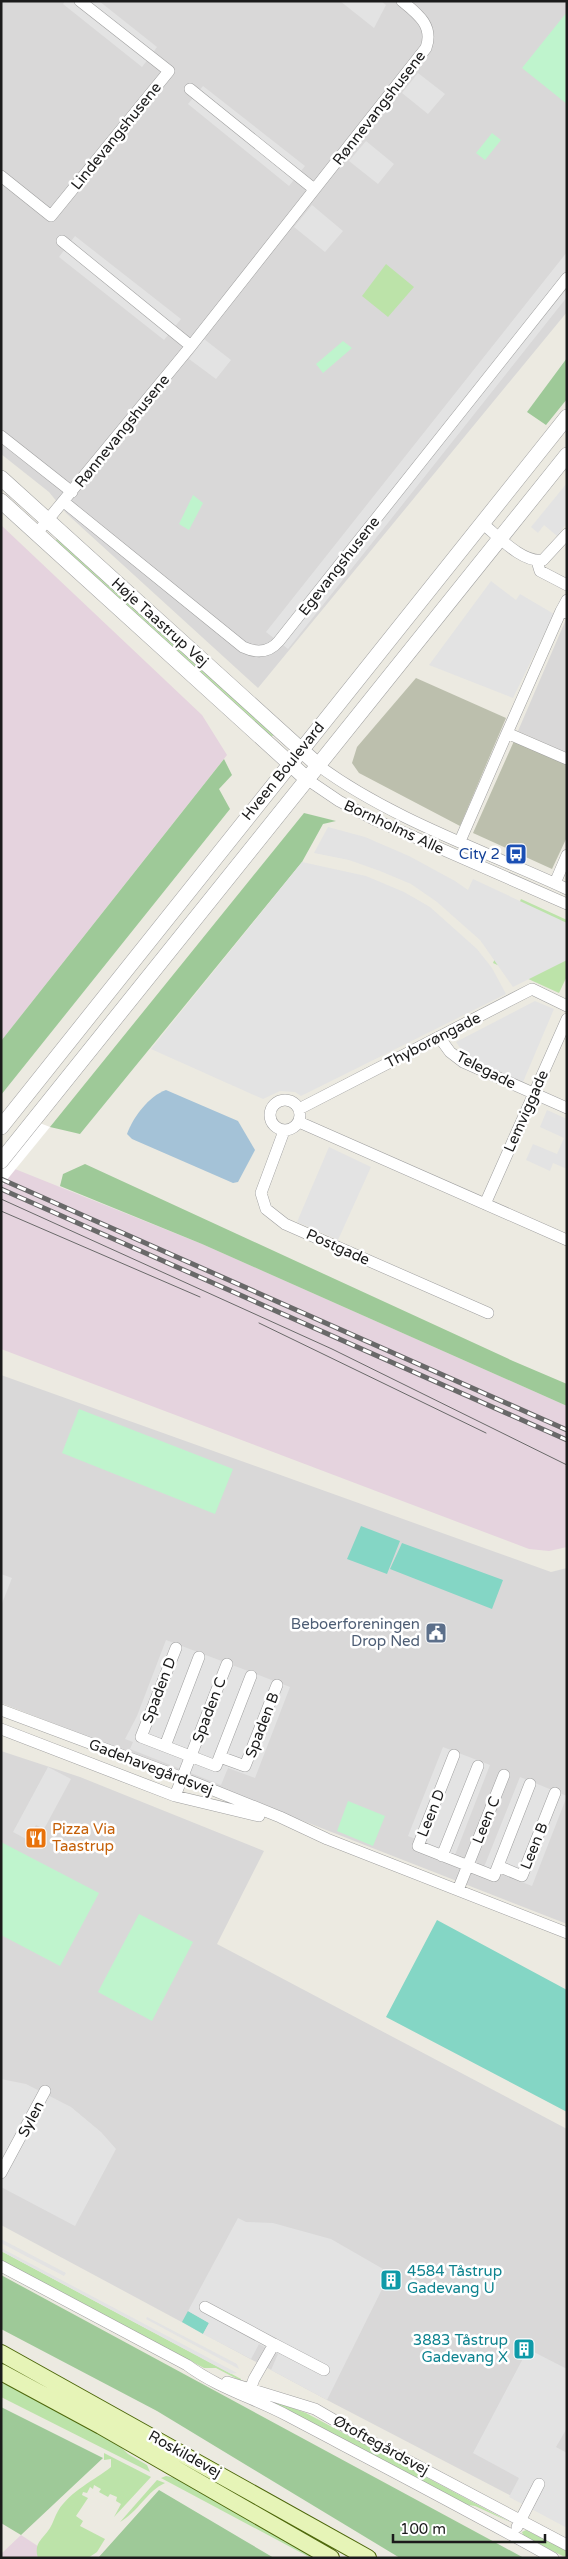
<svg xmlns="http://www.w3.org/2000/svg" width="568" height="2559" viewBox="0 0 568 2559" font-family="'Varela Round',sans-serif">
<rect width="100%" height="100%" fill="#eceae1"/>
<!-- residential -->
<path fill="#d9d8d8" d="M1,1H567V312L258,688L66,513L49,492L1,454Z
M567,617V753L518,731Z
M1,1375L551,1572L567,1568V1924L1,1703Z
M1,1751L80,1777L264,1851L217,1944L567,2129V2525L327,2400L1,2225Z"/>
<!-- industrial -->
<path fill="#e5d3de" d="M1,525L202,715L227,755L1,1041Z
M15,1169L202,1244L567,1406V1547L549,1551L529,1549L1,1349V1186Z
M21,2535L56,2558H1V2554Z"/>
<!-- construction -->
<path fill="#bcbfad" d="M416,678L506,718L460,826L359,773L352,763L357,747Z
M514,741L567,763V837L552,869L473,833Z"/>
<!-- grass -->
<path fill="#bce3a9" d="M386,264L414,287L388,317L362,296Z
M58,538L274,734L270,739L54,542Z
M521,899L567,920V976L559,993L493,963Z
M1,2251L241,2379V2381L216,2368H204L1,2260Z
M1,2383L24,2391L119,2445L128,2454L147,2465L150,2472L1,2397Z
M263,2397L306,2413L510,2522L475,2506L463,2504Z
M104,2453L151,2477L114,2517L121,2504L116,2501L117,2497L110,2494L108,2497L99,2492L101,2489L94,2485L93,2489L90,2487L87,2493L83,2492L82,2495L88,2498L76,2516L83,2521L80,2526L105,2539L97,2552L88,2558H38C33,2543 43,2539 50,2528C53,2523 55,2516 58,2511C70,2491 95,2480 111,2467V2459L104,2460Z
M166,2476L180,2479L319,2558H311L161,2478Z
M157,2480L165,2483C147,2491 138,2512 120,2522Z
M526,2530L567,2551V2558L524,2537L522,2532Z"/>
<!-- forest -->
<path fill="#9ec998" d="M567,358V399L546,425L527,412Z
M224,759L232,775L219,789L230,809L1,1095V1041Z
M304,813L336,821L323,824L302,862L80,1134L50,1127Z
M85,1164L513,1361L567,1384V1406L202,1244L60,1186L63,1174Z
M1,2275L524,2558H400L157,2411L1,2329Z
M1,2407L103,2458L21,2535L1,2523Z
M159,2490L274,2558H98Z"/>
<!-- park -->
<path fill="#bff4cd" d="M567,12V104L522,68Z
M492,133L501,140L485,160L476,153Z
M343,341L352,348L323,373L316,364Z
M193,495L203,503L189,530L179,524Z
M79,1409L233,1469L215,1514L62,1453Z
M348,1801L385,1816L373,1846L337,1831Z
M1,1842L99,1893L60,1966L1,1935Z
M139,1914L193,1942L152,2021L98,1992Z"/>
<!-- pitch -->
<path fill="#84d6c5" d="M361,1526L400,1541L387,1574L347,1559Z
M402,1543L503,1580L492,1609L390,1569Z
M437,1920L567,1990V2112L386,2017Z
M188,2311L209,2323L203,2334L182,2322Z"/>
<!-- parking -->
<path fill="#e3e3e3" d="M65,1H99L157,47L142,67L63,4Z
M340,1H381L386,5L374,28Z
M418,73L445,94L428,114L402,93Z
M203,86L305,166L289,186L188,104Z
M366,141L394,164L378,184L349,161Z
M312,205L343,231L325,252L294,227Z
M75,236L181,319L164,340L59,257Z
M567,252V297L288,649L266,632Z
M204,339L231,360L216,379L189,359Z
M567,483V523L557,536L544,525L538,533L531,527Z
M491,581L516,600L520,594L554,614L513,698L429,665Z
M328,827L365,837L409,856L455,881L468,890L473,879L567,923V960L513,987L480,940L437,902L411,884L380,871L349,860L314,853Z
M302,862L366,876L404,892L430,907L477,949L492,968L506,994L301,1096L295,1092L280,1091L263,1099L151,1049Z
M535,1001L554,1009L523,1082L473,1060L462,1051L456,1042Z
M547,1110L567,1119V1169L553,1163L550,1171L526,1160L533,1144L557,1154L564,1138L540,1127Z
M329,1147L371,1167L338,1240L297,1222Z
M1,1574L12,1578L1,1606Z
M166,1640L290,1687L255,1778L228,1768L221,1785L130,1749L133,1742L125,1739L137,1716Z
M443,1747L490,1765L455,1855L408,1836Z
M48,1767L71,1779L44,1829L36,1825L28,1840L13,1832Z
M520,1777L567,1796L532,1886L484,1867Z
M1,2079L26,2084L71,2107L101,2132L116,2149L75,2226L1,2187Z
M238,2218L246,2222L273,2223L331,2239L390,2273L327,2400L271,2370L278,2354L259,2344L251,2359L203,2334L209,2323L188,2311Z
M1,2239L66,2273L64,2276L1,2243Z
M1,2248L237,2373L231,2374L1,2251Z
M147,2317L237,2364L239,2369L146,2319Z
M528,2349L567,2369V2428L556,2447L567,2453V2528L509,2497L519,2478L473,2453Z"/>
<!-- water -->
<path fill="#a4c2d7" d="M166,1090L238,1121L255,1150L238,1182L233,1183L132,1139L127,1134C133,1117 149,1096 166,1090Z"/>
<!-- pier -->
<path fill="#fff" d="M27,1118L50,1127L1,1187V1151Z"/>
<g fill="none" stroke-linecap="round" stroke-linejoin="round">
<!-- minor casing -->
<g stroke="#9f9f9f" stroke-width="12">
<path id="minor" d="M190,89L314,189
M1,176L51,216L169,71L80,1
M62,241L191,346
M1,436L72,492
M64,502L243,647C256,653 269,653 279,641L567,278
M482,523C498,536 522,563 543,560L567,534
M37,533L191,346L426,48C434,26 418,14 402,1
M537,561L540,571L567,585
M567,600L561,611L567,613
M507,733L561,611
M319,766C391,819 485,851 567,889
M308,780L339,801L373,819L567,904
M460,841L507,733L567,759
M555,883L567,855
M439,1037L450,1052L463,1062L567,1108
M270 1115a15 15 0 1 1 30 0a15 15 0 1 1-30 0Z
M299,1109L532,989L567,1006
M299,1122L567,1240
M284,1131L261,1193L266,1209L285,1224L488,1313
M485,1204L567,1019
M176,1648L141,1737L216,1766L251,1676
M1,1710L183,1778L280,1817L327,1839L567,1933
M1,1729L175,1796L259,1816
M165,1746L199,1657
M454,1755L418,1846L494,1876L530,1784
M220,1757L245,1766L277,1685
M175,1796L227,1664
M442,1856L478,1766
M498,1866L522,1876L555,1793
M458,1890L504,1775
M1,2173L45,2091
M1,2266L187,2365C218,2388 254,2398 288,2416C377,2463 466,2509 553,2558
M205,2307L274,2344L254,2379L248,2395
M274,2344L324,2370
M227,2382L315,2409L365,2438L567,2545
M517,2527L539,2484"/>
</g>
<!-- tertiary casing -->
<g stroke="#9f9f9f" stroke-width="16">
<path id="tertiary" d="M1,478L319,766
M1,501L308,780
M1,1127L567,417
M1,1161L567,455"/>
</g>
<!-- secondary casing -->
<g stroke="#4e680c" stroke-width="18">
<path id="secondary" d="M1,2353L368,2558
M1,2372L101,2426L331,2558"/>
</g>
<!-- minor -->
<use href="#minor" stroke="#fff" stroke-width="11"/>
<!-- tertiary -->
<use href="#tertiary" stroke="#fff" stroke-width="15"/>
<!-- secondary -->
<use href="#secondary" stroke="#e6f4b7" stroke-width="16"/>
<!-- tram -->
<path stroke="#696969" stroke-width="1" d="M1,1199L332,1349L567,1465
M1,1211L200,1297
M259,1323L486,1433"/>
<!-- rail casing -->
<g stroke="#696969" stroke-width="5">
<path id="rail" d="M1,1179L567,1430
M1,1189L567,1440"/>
</g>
<!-- rail -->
<use href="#rail" stroke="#fff" stroke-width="3" stroke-dasharray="9" stroke-linecap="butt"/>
</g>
<!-- icons -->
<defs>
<g id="bus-square" transform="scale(1.125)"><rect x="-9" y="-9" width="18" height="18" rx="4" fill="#1a4fb4" stroke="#fff"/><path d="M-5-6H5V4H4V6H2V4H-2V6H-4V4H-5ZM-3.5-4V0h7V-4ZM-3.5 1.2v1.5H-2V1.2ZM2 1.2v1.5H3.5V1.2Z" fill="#fff"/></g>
<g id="civic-square" transform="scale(1.125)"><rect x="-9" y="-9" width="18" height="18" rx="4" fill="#5c6f8a" stroke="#fff"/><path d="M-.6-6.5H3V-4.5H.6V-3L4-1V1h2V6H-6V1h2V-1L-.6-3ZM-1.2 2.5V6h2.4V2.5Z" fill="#fff"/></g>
<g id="restaurant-square" transform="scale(1.125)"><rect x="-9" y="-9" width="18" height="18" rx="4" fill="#e8710a" stroke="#fff"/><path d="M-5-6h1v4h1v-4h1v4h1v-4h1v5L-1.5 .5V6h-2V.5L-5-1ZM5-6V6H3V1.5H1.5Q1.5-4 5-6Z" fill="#fff"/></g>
<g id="building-square" transform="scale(1.125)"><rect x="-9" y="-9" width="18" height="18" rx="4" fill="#0f9aa8" stroke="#fff"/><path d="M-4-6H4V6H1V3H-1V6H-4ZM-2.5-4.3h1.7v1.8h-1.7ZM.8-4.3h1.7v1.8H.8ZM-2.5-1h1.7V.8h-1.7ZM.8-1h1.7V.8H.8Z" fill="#fff"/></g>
</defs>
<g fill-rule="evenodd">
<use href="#bus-square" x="516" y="854"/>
<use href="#civic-square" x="436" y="1633"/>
<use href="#restaurant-square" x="36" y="1838"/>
<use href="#building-square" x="391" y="2280"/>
<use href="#building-square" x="524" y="2349"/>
</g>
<g text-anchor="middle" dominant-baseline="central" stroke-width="5" stroke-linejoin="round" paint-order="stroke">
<!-- street labels -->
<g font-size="15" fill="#1b1b1b" stroke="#fff">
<text transform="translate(379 108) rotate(-52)">Rønnevangshusene</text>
<text transform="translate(116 136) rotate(-51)">Lindevangshusene</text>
<text transform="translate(122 431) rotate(-51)">Rønnevangshusene</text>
<text transform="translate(339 566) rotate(-52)">Egevangshusene</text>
<text transform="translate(160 622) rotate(42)">Høje Taastrup Vej</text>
<text transform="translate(283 771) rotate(-51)">Hveen Boulevard</text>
<text transform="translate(394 827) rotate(25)">Bornholms Alle</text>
<text transform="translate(433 1040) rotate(-27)">Thyborøngade</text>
<text transform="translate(486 1070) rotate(27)">Telegade</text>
<text transform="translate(526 1111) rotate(-66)">Lemviggade</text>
<text transform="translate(338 1247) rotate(24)">Postgade</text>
<text transform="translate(159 1690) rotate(-69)">Spaden D</text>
<text transform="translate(209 1710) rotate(-69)">Spaden C</text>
<text transform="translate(262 1725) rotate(-69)">Spaden B</text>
<text transform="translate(151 1767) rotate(21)">Gadehavegårdsvej</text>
<text transform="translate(431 1813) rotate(-68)">Leen D</text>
<text transform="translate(486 1820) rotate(-68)">Leen C</text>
<text transform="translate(534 1846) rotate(-68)">Leen B</text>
<text transform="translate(31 2119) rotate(-62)">Sylen</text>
<text transform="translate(381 2445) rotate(29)">Øtoftegårdsvej</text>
<text transform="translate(185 2454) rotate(29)">Roskildevej</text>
</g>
<!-- transit labels -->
<g font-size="15" fill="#164399" stroke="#fff" text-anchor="end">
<text x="500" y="854">City 2</text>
</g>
<!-- service labels -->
<g font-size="15" fill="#4e5e75" stroke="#fff" text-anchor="end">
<text x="420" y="1624">Beboerforeningen<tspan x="420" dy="17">Drop Ned</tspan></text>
</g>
<!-- food labels -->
<g font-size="15" fill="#c56008" stroke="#fff" text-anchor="start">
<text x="52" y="1829">Pizza Via<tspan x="52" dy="17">Taastrup</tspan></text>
</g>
<!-- culture labels -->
<g font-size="15" fill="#0d838f" stroke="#fff" text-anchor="start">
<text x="407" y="2271">4584 Tåstrup<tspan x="407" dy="17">Gadevang U</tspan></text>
<text x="508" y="2340" text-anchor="end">3883 Tåstrup<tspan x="508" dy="17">Gadevang X</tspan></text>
</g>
</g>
<!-- border -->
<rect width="568" height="2559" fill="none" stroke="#1b1b1b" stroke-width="5"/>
<!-- scale -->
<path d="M393 2534v8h152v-8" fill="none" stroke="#1b1b1b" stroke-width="2.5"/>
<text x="400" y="2534" font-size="15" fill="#1b1b1b" stroke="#ffffff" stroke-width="4" paint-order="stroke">100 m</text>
</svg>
